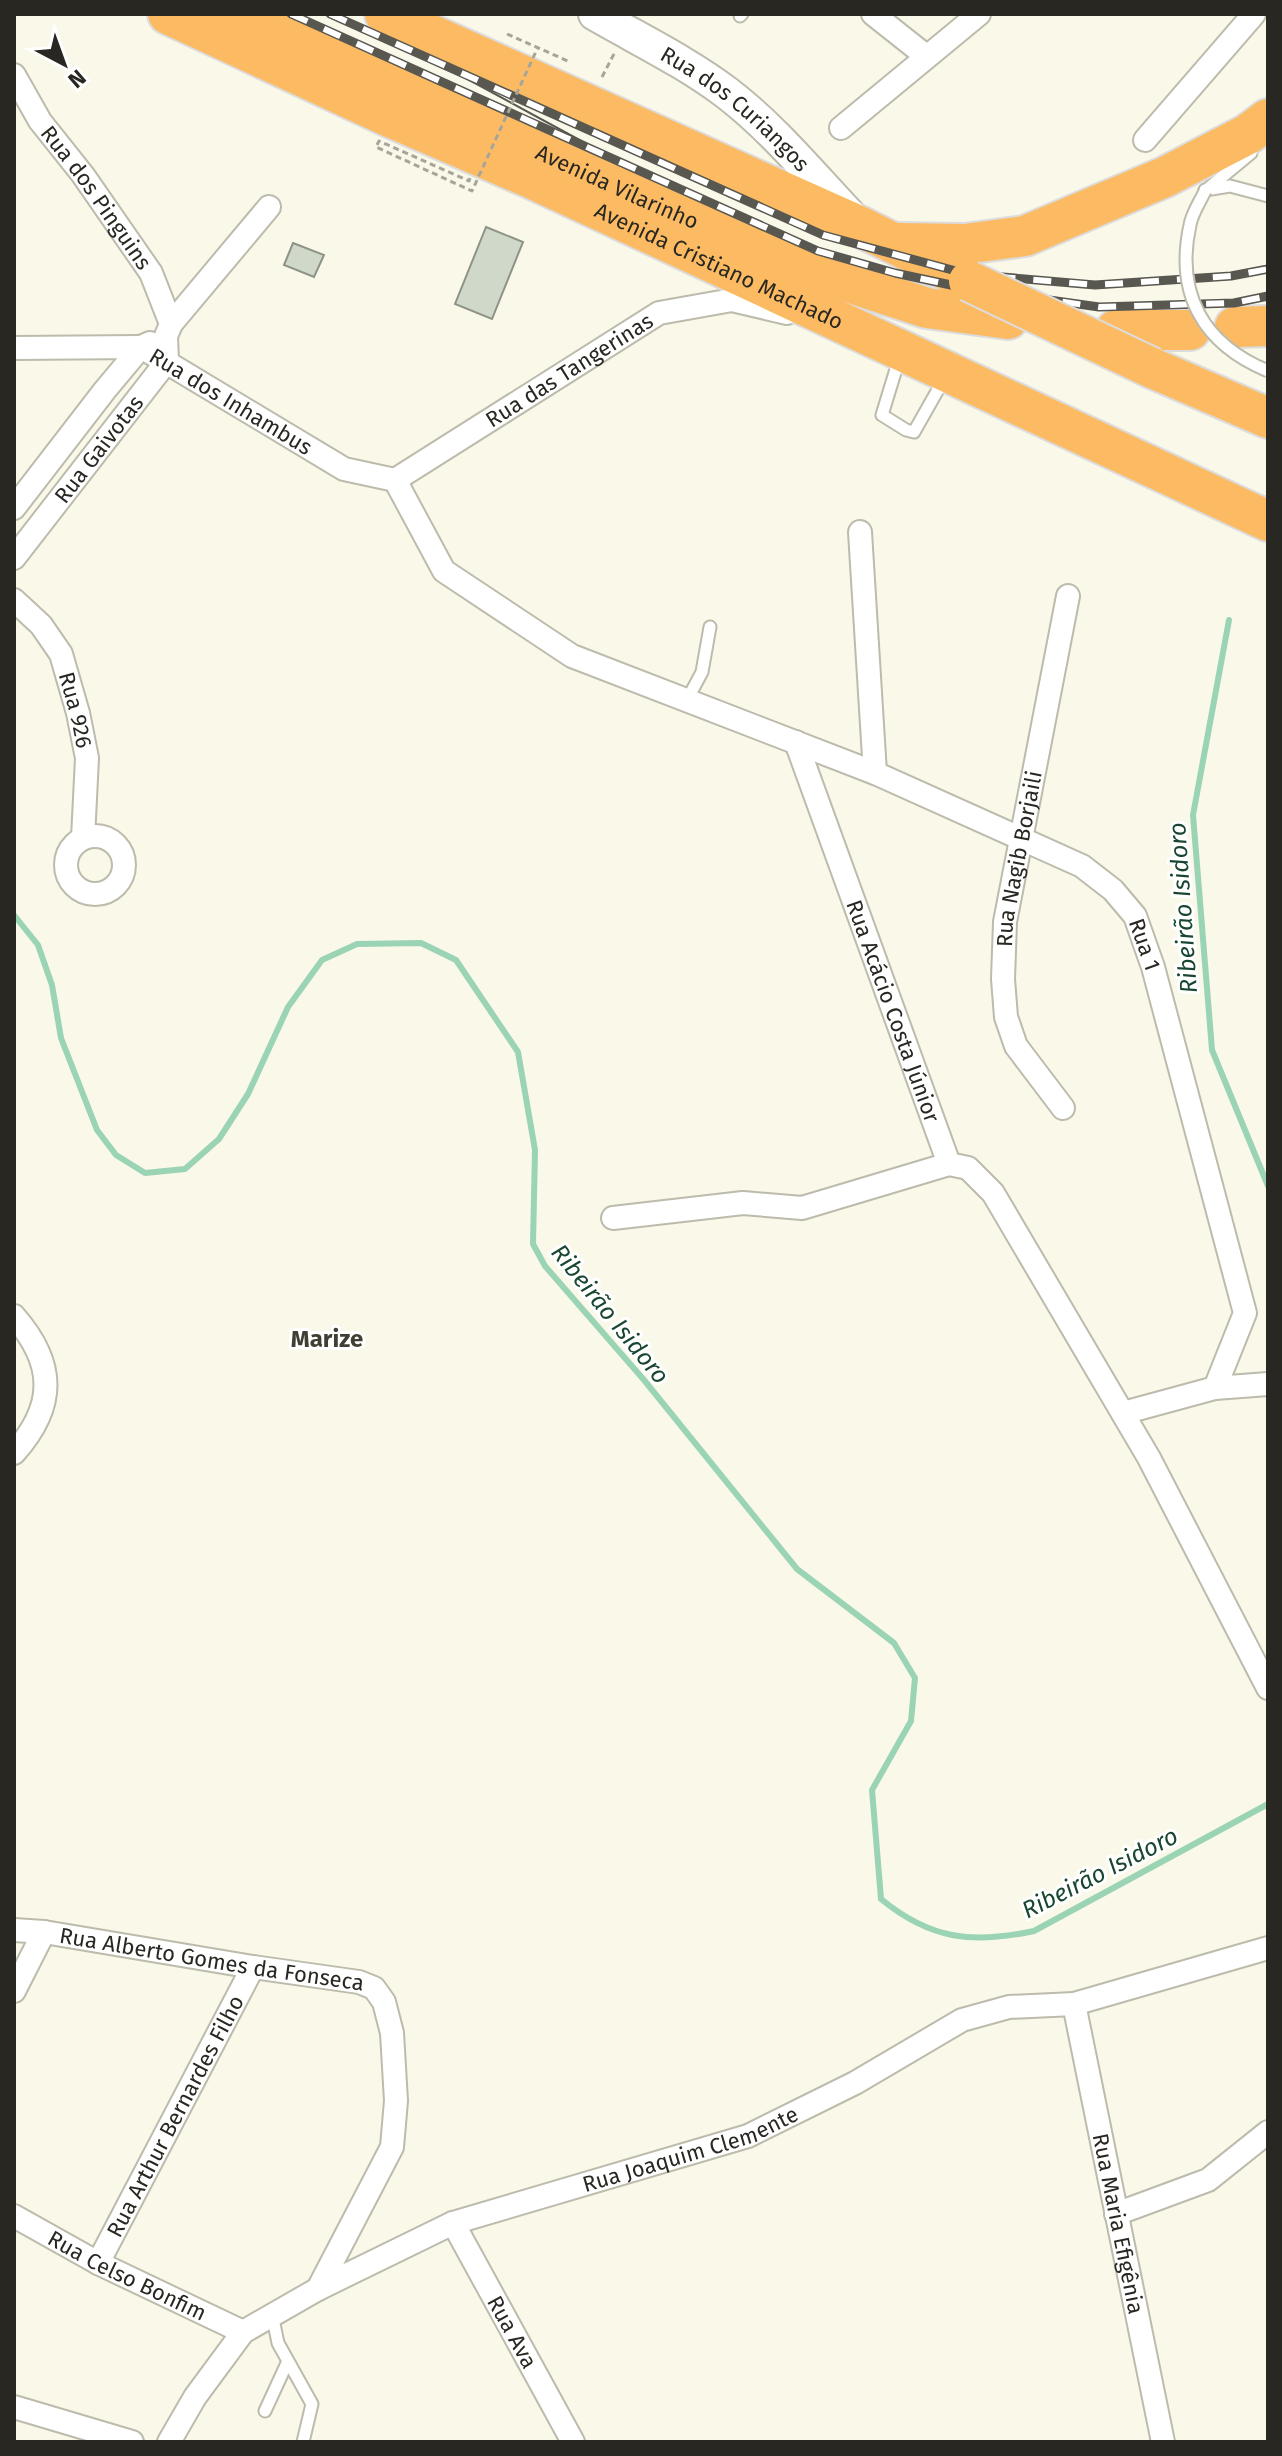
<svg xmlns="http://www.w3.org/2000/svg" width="1282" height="2456" viewBox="0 0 1282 2456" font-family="'Fira Sans',sans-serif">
<rect width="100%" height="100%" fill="#faf8e9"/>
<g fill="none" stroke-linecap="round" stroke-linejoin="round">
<!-- stream -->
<path stroke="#9ad4b4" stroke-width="6" d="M1229,620L1193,815L1212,1050L1268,1186
M14,915L38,945L52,985L61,1038L97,1130L116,1155L145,1173L185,1169L219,1139L248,1094L288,1007L322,960L357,944L421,943L456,960L518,1052L535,1150L533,1244L545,1266L644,1380L797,1569L894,1643L915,1678L911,1721L872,1790L881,1899C931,1940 973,1944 1034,1931L1268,1804"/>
</g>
<!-- building -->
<path fill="#d0d8ca" stroke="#8d9487" stroke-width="2" d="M486,227L523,242L492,319L455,304Z
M293,243L324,255L314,277L284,265Z"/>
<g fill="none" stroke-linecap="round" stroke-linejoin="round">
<!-- lane casing -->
<g stroke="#bcbbac" stroke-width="15">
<path id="lane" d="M740,16L742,14
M1205,190L1230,186L1268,196
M1205,191L1251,153
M900,356L882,415L906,430L914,432L944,379
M687,700L702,672L710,627
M272,2314L278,2343L312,2404L303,2442
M265,2411L288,2361"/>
</g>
<!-- street casing -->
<g stroke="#bcbbac" stroke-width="26">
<g id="street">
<path d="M873,14L926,56"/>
<path id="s1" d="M14,75L40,121L83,175L151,273L171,324"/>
<path d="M841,128L979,14"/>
<path d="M1145,140L1254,14"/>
<path id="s2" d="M14,348L141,347L344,469L395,480"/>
<path id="s3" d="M395,480L444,571L572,656L875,773L1082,866L1113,890L1135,916L1153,967L1245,1313L1215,1388"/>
<path id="s4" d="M395,480L659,313L732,300L787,313"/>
<path d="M14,508L105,390L141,347L150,343"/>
<path d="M860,532L875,773"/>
<path id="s5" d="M14,558L167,361L166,336L171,324L269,207"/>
<path id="s6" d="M14,600L41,625L61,654L78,713L87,758L83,838"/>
<path id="s7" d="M796,742L949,1164L968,1168L993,1193L1149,1458L1268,1688"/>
<circle cx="95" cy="865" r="29"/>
<path id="s8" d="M1063,1108L1016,1046L1006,1017L1003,979L1005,922L1068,596"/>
<path d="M613,1218L743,1203L802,1208L949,1164"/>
<path d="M14,1316C56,1364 56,1406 14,1453"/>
<path d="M1123,1413L1215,1388L1268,1384"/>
<path id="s9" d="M14,1930L44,1932L253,1967L359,1982L374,1988L384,2002L392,2033L396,2101L392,2147L318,2289"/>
<path d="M14,1991L44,1932"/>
<path id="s10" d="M1074,2004L1163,2442"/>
<path d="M1116,2214L1208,2180L1268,2132"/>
<path id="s11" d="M14,2216L98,2263L243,2332"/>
<path id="s12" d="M453,2223L573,2442"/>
<path id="s13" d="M98,2263L253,1967"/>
<path d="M14,2407L132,2442"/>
<path id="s14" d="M169,2442L195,2397L243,2332L318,2289L453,2223L748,2136L855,2083L962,2020L1009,2007L1074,2004L1268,1948"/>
</g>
</g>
<!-- secondary casing -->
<g stroke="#bcbbac" stroke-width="36">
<g id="secondary">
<path id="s15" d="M595,14C640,40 686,62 727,93C774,129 813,177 854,220"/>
</g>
</g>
<!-- highway casing -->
<g stroke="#dddcdc" stroke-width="44">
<g id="highway">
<path id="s16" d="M168,14L392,118L535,180L1268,521"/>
<path id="s17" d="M239,14L650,202L805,268L927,308L1008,319"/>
<path d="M385,14L859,226L969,281"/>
<path d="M900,243L965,244L1025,236L1165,177L1248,134L1268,119"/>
<path d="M1235,327L1268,326"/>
<path d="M1116,330H1190"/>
<path d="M1152,368L1268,418"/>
</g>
</g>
<!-- path -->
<path stroke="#a7a59a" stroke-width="3" stroke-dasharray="6 4" stroke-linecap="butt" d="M507,34L570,62
M602,77L615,52"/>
<!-- lane -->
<use href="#lane" stroke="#fff" stroke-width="11"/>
<!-- street -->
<use href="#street" stroke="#fff" stroke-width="22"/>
<!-- secondary -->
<use href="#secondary" stroke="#fff" stroke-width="32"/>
<!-- highway -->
<use href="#highway" stroke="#fcbb63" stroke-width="40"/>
<!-- tram -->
<path stroke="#585750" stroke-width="2" d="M436,62L598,150"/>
<!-- rail casing -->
<g stroke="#585750" stroke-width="9">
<path id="rail" d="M291,14L818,251L895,273L965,288L1099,307L1234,303L1268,296
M330,14L823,235L967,274L1095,285L1231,276L1268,269"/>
</g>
<!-- rail -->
<use href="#rail" stroke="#fff" stroke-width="6" stroke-dasharray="18" stroke-linecap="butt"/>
<!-- lane-bridge casing -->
<g stroke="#bcbbac" stroke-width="15" stroke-linecap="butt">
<path id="lane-bridge" d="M1205,191C1200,202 1192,213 1190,225C1175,294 1203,344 1268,371"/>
</g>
<!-- highway-bridge casing -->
<g stroke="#dddcdc" stroke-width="44" stroke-linecap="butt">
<path id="highway-bridge" d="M969,281L1152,368"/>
</g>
<!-- path-bridge -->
<path stroke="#a7a59a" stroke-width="3" stroke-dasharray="6 4" stroke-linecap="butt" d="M470,178L469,181L379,141L376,147L472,191L538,47"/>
<!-- lane-bridge -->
<use href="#lane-bridge" stroke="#fff" stroke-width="11"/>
<!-- highway-bridge -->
<use href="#highway-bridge" stroke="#fcbb63" stroke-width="40"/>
</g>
<g text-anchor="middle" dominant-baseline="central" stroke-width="6" stroke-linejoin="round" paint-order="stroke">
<!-- street labels -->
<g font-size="22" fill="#282722" stroke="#fff">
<text stroke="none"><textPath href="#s15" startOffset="170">Rua dos Curiangos</textPath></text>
<text stroke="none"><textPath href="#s17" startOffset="416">Avenida Vilarinho</textPath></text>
<text stroke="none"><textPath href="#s1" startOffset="148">Rua dos Pinguins</textPath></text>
<text stroke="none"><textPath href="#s16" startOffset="606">Avenida Cristiano Machado</textPath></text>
<text stroke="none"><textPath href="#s4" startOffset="206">Rua das Tangerinas</textPath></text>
<text stroke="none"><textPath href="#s2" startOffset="232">Rua dos Inhambus</textPath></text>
<text stroke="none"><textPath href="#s5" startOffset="138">Rua Gaivotas</textPath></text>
<text stroke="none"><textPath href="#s6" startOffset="130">Rua 926</textPath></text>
<text stroke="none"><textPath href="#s8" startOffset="268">Rua Nagib Borjaili</textPath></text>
<text stroke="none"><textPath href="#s3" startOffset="912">Rua 1</textPath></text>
<text stroke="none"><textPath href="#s7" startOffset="286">Rua Acácio Costa Júnior</textPath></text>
<text stroke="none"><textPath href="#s9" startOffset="200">Rua Alberto Gomes da Fonseca</textPath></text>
<text stroke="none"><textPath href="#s13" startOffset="166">Rua Arthur Bernardes Filho</textPath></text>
<text stroke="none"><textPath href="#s14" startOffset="618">Rua Joaquim Clemente</textPath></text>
<text stroke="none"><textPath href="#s10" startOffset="224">Rua Maria Efigênia</textPath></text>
<text stroke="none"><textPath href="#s11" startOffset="128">Rua Celso Bonfim</textPath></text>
<text stroke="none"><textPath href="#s12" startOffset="124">Rua Ava</textPath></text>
</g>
<!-- water labels -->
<g font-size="24" font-style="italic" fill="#194631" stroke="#fff">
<text transform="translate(1183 908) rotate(-94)">Ribeirão Isidoro</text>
<text transform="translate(610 1314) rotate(51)">Ribeirão Isidoro</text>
<text transform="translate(1100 1873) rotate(-27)">Ribeirão Isidoro</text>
</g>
<!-- neighbourhood labels -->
<g font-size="24" font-weight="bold" fill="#403f32" stroke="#fff">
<text x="327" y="1339">Marize</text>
</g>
</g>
<!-- border -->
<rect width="1282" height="2456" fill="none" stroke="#282722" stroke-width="32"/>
<!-- north arrow -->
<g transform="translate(64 64) rotate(139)" stroke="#ffffff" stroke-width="6" paint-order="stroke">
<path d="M0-6L14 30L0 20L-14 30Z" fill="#282722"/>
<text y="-12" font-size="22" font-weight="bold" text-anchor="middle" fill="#282722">N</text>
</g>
</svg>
